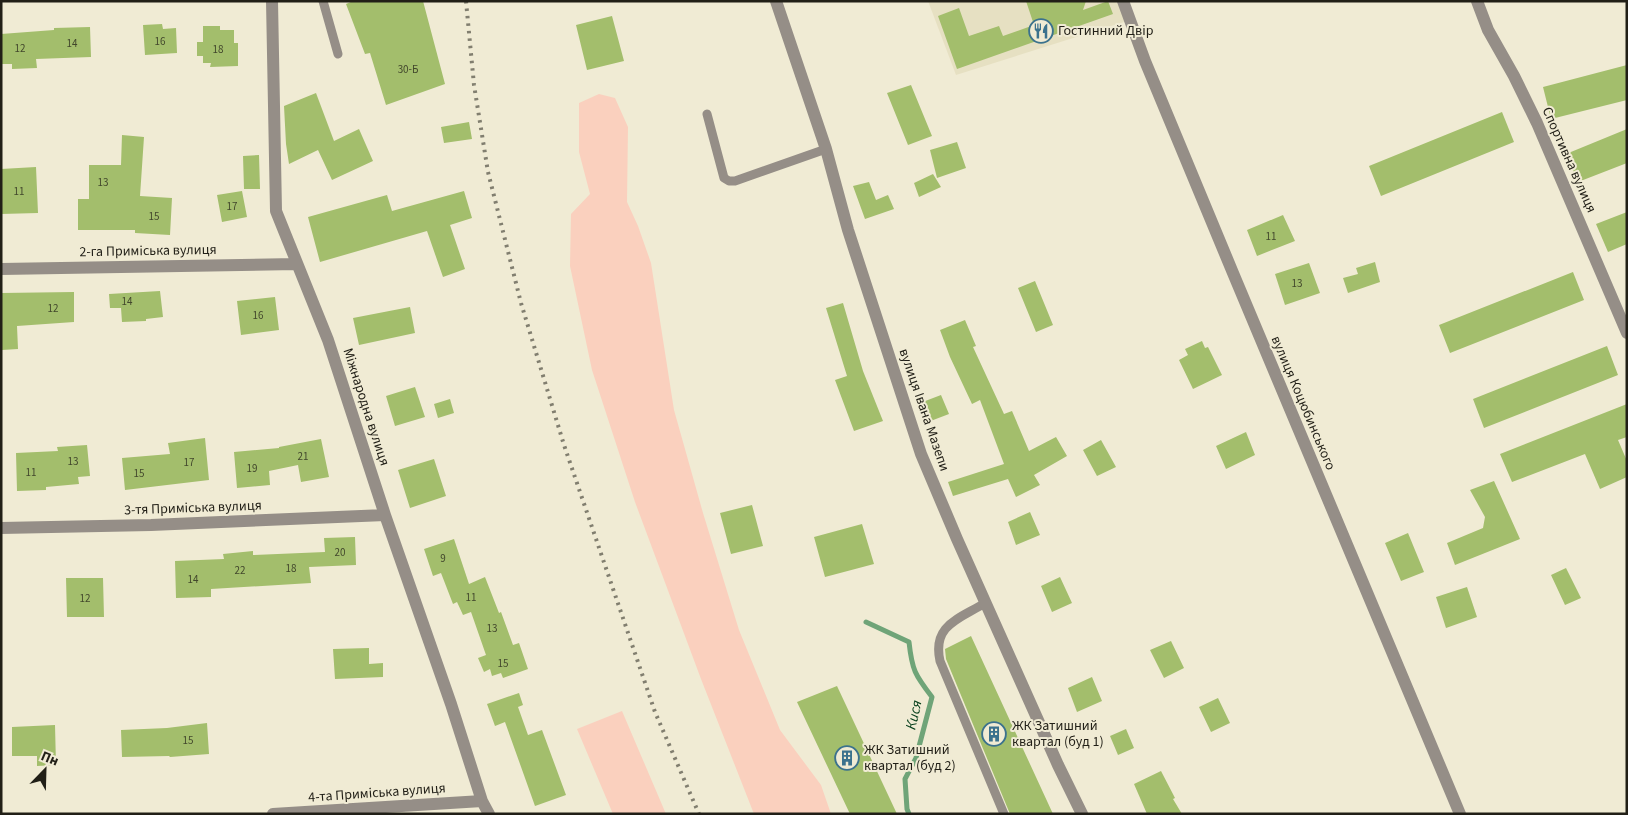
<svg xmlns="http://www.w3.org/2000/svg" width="1628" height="815" viewBox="0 0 1628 815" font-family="'Source Sans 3',sans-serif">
<rect width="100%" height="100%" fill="#f0ebd4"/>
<!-- built -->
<path fill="#e6e0c2" d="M928,1H1121L1127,21L956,75Z"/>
<!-- green -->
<path fill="#fad0be" d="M599,94L615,98L628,127L627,202L638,226L651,263L674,410L703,513L739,630L780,730L821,785L831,814H754L701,679L635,502L592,370L570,266L571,214L590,194L579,152V103Z
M622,711L666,814H613L577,729Z"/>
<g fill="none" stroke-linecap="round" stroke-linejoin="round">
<!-- stream -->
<path stroke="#6fa478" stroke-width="5" d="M866,622L909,642C912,670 915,675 932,697L916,758L905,779L907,809L909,814"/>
</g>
<!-- building -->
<path fill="#a3be6c" d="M353,1H423L445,84L386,105L370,53L365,54L346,4Z
M1026,1H1086L1083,10L1108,1L1113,14L957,69L938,16L959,8L969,36L999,26L1003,36L1034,25Z
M612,16L624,61L587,70L576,25Z
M162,24L163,29L176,28L177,53L145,55L143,25Z
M203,26H220V30H234V43H238V66L210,67L211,63H203V56H197V42H203Z
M90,27L91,57L36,59L37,68L12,69V64H1V34L54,30V28Z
M1627,65V100L1551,119L1543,87Z
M911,85L932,136L908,145L887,93Z
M316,93L334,141L359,129L373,161L332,180L318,150L289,164L286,144L284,106Z
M1502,112L1514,142L1381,196L1369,166Z
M469,122L472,139L444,143L441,127Z
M1627,129V163L1578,182L1566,154Z
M122,135L144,137L140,196L172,198L170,235L135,233V230H78V199H89V165H121Z
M957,142L966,168L937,178L930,150Z
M259,155L260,189H244L243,156Z
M36,167L38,213L1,214V169Z
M933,174L941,187L919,197L914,183Z
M869,182L876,200L888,195L894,209L865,219L853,186Z
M242,191L247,217L222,222L217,195Z
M464,191L472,218L450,225L465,269L443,277L427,231L320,262L308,217L387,195L392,211Z
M1627,212V244L1608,252L1596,224Z
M1283,215L1295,241L1257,256L1247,230Z
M1375,262L1380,282L1348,293L1343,278L1358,274L1356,268Z
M1309,263L1320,293L1285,305L1275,274Z
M1573,272L1584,300L1450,353L1439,325Z
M1035,281L1053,325L1036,332L1018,288Z
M160,291L163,317L146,319V321L122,322L121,308H110L109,294Z
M74,292V322L17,326L18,349L2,350L1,293Z
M275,297L279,330L241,335L237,301Z
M843,303L863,371L883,421L854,431L835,380L847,376L826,308Z
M410,307L415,333L359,345L353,318Z
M965,320L976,346L973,347L1004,414L1012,411L1029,451L1056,437L1067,456L1034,475L1040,485L1016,497L1008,479L953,496L948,482L1004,464L980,400L972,404L950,357L940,330Z
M1202,341L1205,348L1208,347L1222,375L1193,389L1179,360L1188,355L1185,349Z
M1607,346L1618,375L1484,428L1473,399Z
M415,387L425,417L395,426L386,396Z
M941,395L949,414L928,422L920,403Z
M450,399L454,413L438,418L434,404Z
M1627,404V437L1618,440L1627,461V477L1600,489L1585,454L1512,482L1500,454Z
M1246,432L1255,455L1226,469L1216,446Z
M205,438L209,480L125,490L122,458L170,454L168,443Z
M321,439L329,477L301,482L298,465L269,471L270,485L237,488L234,452L279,448V447Z
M1101,440L1116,467L1097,476L1083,450Z
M87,445L90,476L78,477L79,484L46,487V490L17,491L16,453L58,451L57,447Z
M434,459L446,496L410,508L398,470Z
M1494,481L1520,539L1455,565L1447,543L1483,528L1485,517L1470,490Z
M752,505L763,546L731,554L720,513Z
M1030,512L1040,535L1016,545L1008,522Z
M862,524L874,564L825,577L814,537Z
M1408,533L1424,572L1401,581L1385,543Z
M355,537L356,565L309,567L311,583L211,589V597L176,598L175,561L224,559L223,554L253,551V555L325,552L324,538Z
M454,539L469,584L485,577L499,613L501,612L513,645L519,643L528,669L503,678L501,673L492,676L490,669L484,672L478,658L486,655L471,612L463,615L457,602L453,604L441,573L433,576L424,549Z
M1566,568L1581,598L1565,605L1551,575Z
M1060,577L1072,603L1052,612L1041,586Z
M66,578H103L104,617H67Z
M1467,587L1477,617L1446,628L1436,597Z
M971,636L1053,814H1010L946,659L945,649Z
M1171,641L1184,668L1164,678L1150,650Z
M369,648V664L383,663V677L335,679L333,649Z
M1092,677L1102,701L1077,712L1068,688Z
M837,686L897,814H850L797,702Z
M519,693L523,705L518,707L528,735L542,730L566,795L535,806L505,722L495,726L487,704Z
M1218,698L1230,723L1211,732L1199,707Z
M207,723L209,754L170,757L169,756L122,757L121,730L167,728Z
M55,725L56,765L37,766V756H12V727Z
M1126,729L1134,748L1118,755L1110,736Z
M1161,771L1175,798L1173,799L1182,814H1147L1134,784Z"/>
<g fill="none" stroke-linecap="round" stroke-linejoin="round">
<!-- lane -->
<path stroke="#958e87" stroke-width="9" d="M323,1L338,54
M707,114L724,178L729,181H735L826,149
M985,603C959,619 932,625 940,661L1004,814"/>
<!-- street -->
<path stroke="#958e87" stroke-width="12" d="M272,1L276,211L328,340L385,515L451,704L482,801L489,814
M776,1L826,149L848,230L921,454L957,539L1058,765L1082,814
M1123,1L1145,61L1233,273L1460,814
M1477,1L1488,30L1514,76L1537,123L1627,333
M1,269L296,264
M1,528L151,525L385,515
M273,814L482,801"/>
<!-- rail -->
<path stroke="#817e6f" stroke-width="4" stroke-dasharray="2.5 5" stroke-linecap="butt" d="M466,1L474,85L488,172L521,303L564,445L655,712L699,814"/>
</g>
<!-- icons -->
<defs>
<g id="restaurant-ring" transform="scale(1.25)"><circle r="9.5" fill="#f0ebd4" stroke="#3b728d" stroke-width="1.5"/><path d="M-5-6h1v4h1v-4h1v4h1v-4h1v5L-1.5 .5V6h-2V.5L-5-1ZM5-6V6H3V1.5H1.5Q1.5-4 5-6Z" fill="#3b728d"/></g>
<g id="building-ring" transform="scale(1.25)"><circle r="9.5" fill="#f0ebd4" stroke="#3b728d" stroke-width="1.5"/><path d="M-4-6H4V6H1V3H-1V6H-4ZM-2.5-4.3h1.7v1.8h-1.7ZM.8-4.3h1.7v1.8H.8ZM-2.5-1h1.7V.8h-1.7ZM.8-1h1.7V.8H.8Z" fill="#3b728d"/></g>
</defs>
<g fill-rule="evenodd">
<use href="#restaurant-ring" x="1041" y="31"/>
<use href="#building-ring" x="994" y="734"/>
<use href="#building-ring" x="847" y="758"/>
</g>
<g text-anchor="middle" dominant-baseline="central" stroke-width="4" stroke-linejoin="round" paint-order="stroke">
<!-- number labels -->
<g font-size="11" fill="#42472c">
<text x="160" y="41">16</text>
<text x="72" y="43">14</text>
<text x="20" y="48">12</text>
<text x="218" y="49">18</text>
<text x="408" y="69">30-Б</text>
<text x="103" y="182">13</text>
<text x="19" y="191">11</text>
<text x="232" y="206">17</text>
<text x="154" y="216">15</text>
<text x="1271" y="236">11</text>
<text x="1297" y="283">13</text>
<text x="127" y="301">14</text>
<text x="53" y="308">12</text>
<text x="258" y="315">16</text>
<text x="303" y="456">21</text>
<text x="73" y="461">13</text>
<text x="189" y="462">17</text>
<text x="252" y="468">19</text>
<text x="31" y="472">11</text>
<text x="139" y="473">15</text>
<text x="340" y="552">20</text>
<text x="443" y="558">9</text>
<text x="291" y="568">18</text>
<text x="240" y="570">22</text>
<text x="193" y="579">14</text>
<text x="471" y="597">11</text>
<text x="85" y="598">12</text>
<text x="492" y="628">13</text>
<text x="503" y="663">15</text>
<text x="188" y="740">15</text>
</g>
<!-- poi labels -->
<g font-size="14" fill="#211f17" stroke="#f0ebd4" text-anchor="start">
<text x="1058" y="31">Гостинний Двір</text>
<text x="1012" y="726">ЖК Затишний<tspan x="1012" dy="16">квартал (буд 1)</tspan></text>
<text x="864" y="750">ЖК Затишний<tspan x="864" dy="16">квартал (буд 2)</tspan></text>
</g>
<!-- street labels -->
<g font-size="14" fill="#211f17" stroke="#f0ebd4">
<text transform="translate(1569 160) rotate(66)">Спортивна вулиця</text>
<text transform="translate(148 251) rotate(-1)">2-га Приміська вулиця</text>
<text transform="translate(1303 403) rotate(67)">вулиця Коцюбинського</text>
<text transform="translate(366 407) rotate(72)">Міжнародна вулиця</text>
<text transform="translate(924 410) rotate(71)">вулиця Івана Мазепи</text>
<text transform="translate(193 508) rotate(-2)">3-тя Приміська вулиця</text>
<text transform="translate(377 793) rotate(-4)">4-та Приміська вулиця</text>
</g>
<!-- water labels -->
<g font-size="15" font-style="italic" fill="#003b17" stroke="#f0ebd4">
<text transform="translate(914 715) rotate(-77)">Кися</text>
</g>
</g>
<!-- border -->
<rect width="1628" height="815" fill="none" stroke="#211f17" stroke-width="5"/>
<!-- north arrow -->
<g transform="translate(45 770) rotate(23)" stroke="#f0ebd4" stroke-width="4" paint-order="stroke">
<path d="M0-4L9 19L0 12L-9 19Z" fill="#211f17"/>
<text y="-8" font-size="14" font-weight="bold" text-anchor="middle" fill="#211f17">Пн</text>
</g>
</svg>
